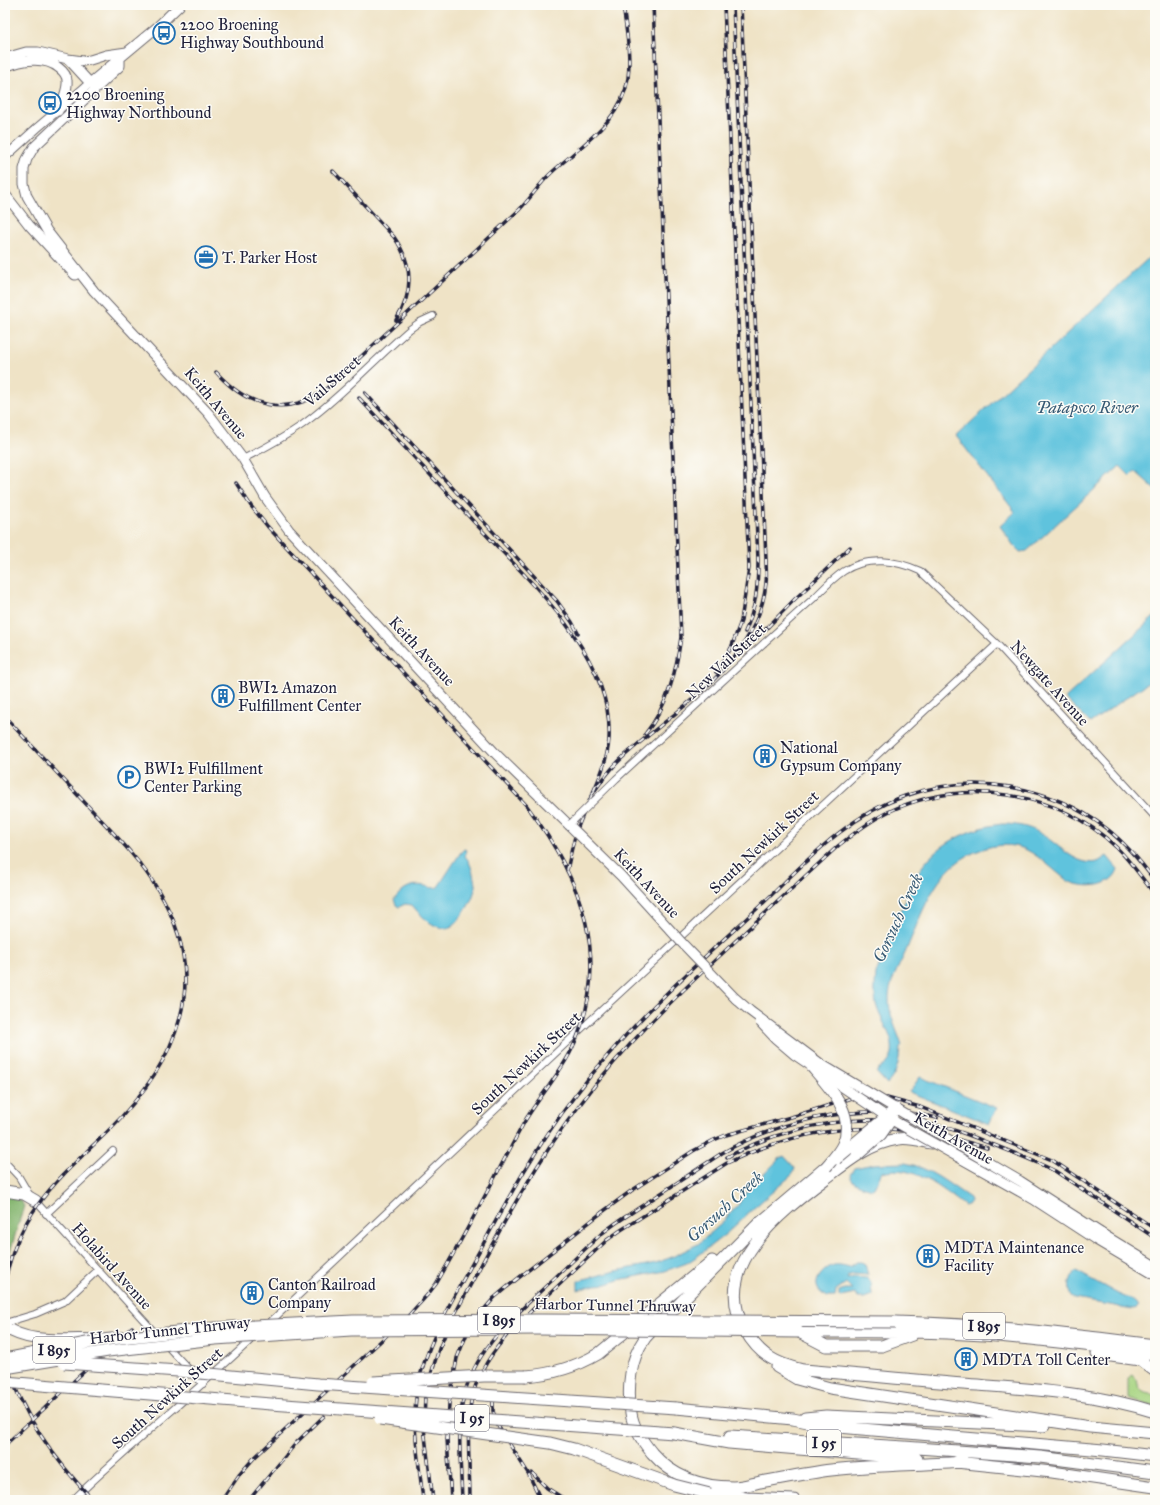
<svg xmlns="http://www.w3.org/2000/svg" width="1160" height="1505" viewBox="0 0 1160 1505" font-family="'IM FELL Great Primer',serif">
<rect width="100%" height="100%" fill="#fdfcf7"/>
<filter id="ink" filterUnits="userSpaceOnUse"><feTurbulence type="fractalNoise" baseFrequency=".025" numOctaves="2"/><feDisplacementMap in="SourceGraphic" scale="8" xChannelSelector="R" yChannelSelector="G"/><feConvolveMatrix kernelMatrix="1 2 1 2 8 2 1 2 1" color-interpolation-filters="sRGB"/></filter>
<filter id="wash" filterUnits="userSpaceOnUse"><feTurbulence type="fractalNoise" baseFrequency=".012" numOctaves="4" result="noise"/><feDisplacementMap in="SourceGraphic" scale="16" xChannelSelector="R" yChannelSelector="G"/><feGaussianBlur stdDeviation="0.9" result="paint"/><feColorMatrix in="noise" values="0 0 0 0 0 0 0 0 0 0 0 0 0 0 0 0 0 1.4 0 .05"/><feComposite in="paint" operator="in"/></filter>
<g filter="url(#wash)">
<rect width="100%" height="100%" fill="#efe3c6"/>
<!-- green -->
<path fill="#a7d481" stroke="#647b5e" d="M1133,1375L1137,1380L1139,1389L1145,1393L1155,1395V1406L1128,1398V1378Z"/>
<!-- forest -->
<path fill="#85b66f" stroke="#546c55" d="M12,1194L21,1201L24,1206L10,1252L5,1257V1196Z"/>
<!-- water -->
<path fill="#5fc3dd" stroke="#40728c" d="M1155,252V489L1135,471L1130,476L1120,466L1027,551L1020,552L1014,546L1000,526L1015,512L956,436Z
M1155,616V678L1090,723L1065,698Z
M1002,824C1015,824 1027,826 1038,832C1056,841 1075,867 1097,862C1100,861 1104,858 1107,856L1118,869C1112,888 1084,889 1068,881C1054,871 1035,851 1019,847C1006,844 994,845 983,849C937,864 925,906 908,946C902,962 890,979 889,996C888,1015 897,1029 902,1046L900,1048C899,1062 897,1074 887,1084L876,1072C881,1067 888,1065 891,1057C897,1039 880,1021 876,1004C874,994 875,984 876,973C883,957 890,941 896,925C902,909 907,891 916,876C934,845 967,828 1002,824Z
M464,849L467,850L465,856C471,862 474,876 475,885C477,895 458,926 448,928C434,930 420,915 412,905L405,904L399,907L396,905L394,900C402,889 410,883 425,886C430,887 433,889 438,887L461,852Z
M920,1077L997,1108L989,1124L909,1092Z
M784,1156L795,1168L793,1174L755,1207L727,1233L699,1255L687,1263L665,1271L618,1280L607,1284L595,1285L578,1290V1281L580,1280L616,1271L656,1263L672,1257L698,1244L721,1224L738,1205L747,1191L779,1159Z
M905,1163C929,1167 950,1185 970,1198L971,1201L969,1204L965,1206C942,1189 913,1163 882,1172L874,1188L872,1189C863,1186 852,1185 850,1175L854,1168L874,1164Z
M856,1262H861L865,1264L868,1275L853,1274L848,1276L847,1279L854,1277L867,1278L871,1283L872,1295L864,1298H858L855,1294L841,1297L839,1296V1291L845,1289H852L846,1283L836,1290L835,1297H828C824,1295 818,1292 817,1286C815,1278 826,1267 834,1265C839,1264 845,1266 850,1267Z
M1076,1271L1118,1294L1132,1300L1139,1306L1137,1308L1133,1309L1075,1299L1070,1295C1069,1286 1069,1278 1076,1271Z"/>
</g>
<g filter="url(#ink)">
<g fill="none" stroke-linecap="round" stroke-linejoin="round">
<!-- minor casing -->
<g stroke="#6a666c" stroke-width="8">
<path id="minor" d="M243,459C263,449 283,438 302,425C341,397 374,360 410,329L420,322L433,316
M764,643C781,628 797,613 814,598C823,589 833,578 844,571C867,556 896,560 920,571L997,644L1155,817
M5,1162L19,1177L29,1194L157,1335
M46,1214L113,1151
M5,1323L35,1314L65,1301L98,1270
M267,1325L580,1030L997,644
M166,1345L203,1384
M73,1500C131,1443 195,1393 254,1337"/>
</g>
<!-- secondary casing -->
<g stroke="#6a666c" stroke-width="10">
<path id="secondary" d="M5,157L37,128L90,83"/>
</g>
<!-- primary casing -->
<g stroke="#6a666c" stroke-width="11">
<path id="primary" d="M120,57V66L34,147L27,159L24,169V184L27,196L47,231L94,291L209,414L243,459L265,497L289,530L496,754L569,825
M5,58L26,52H38L68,59L83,61L90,60L106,55L127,52
M68,59L90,83L156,28L180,5
M5,67C22,60 44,56 59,68C63,71 67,75 67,81C68,91 62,101 58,111
M5,194L29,225L75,275
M1101,1233L1155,1266
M1096,1240L1155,1275"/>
</g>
<!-- motorway casing -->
<g stroke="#6a666c" stroke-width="13">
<path id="motorway" d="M931,1143C921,1141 909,1137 898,1139C870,1143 847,1162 825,1179C781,1212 709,1267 745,1330C759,1355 776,1364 803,1370C856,1374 910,1380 963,1384C1027,1389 1093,1392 1155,1412
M5,1191L24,1194L36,1201
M759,1223L658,1325C654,1329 649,1333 645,1338C630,1359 627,1388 631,1413C633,1428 643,1442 652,1453C673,1477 702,1487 733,1487C742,1487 751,1484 760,1482C783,1478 807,1473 831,1470C875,1465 920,1465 964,1462
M754,1228L826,1167
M895,1322C983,1324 1069,1334 1155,1345
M5,1327C31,1345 64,1338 94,1340
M799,1332C848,1332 898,1331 947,1333C1017,1336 1086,1345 1155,1354
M801,1333L826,1346H882L912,1335
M1097,1354L1140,1360L1155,1371
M777,1367L797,1379L830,1388L1090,1427L1155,1433
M526,1376C552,1374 576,1367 598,1354L712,1261
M676,1408L793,1419L827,1426L1103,1450L1155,1456
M805,1418L826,1416L1044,1426
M674,1433L729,1443L917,1459
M730,1436L904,1447L1040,1457L1155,1472
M956,1462L1052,1472L1155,1487
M710,1494L747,1498L794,1500"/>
</g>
<!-- minor -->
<use href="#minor" stroke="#fff" stroke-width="6"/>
<!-- secondary -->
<use href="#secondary" stroke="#fff" stroke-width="8"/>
<!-- primary -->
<use href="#primary" stroke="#fff" stroke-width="9"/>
<!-- motorway -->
<use href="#motorway" stroke="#fff" stroke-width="11"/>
<!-- rail casing -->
<g stroke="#22223b" stroke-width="3.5">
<path id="rail" d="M733,5L758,560C758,587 756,607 745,632
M333,171L394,237C413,264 414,292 396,320
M216,372C247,407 287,418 326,389L519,210C530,199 538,186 549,175C578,147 622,122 628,78C631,54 626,29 623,5
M365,393L557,601L572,622L578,633
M359,398C398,440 436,481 474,522C527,579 614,655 609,739C607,770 589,798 578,827C573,841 570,856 567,871
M742,652L761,634L795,599L850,547
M716,672L731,648L741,621L749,568L724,5
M5,717C32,746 60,776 87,805C112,832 139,858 158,890C213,981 178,1061 108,1131C59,1179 20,1209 5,1281
M645,734C668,706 676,672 681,637L653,5
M591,796C600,783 609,770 621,759C675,709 758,664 766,583C767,575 766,567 766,559L741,5
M727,1157C792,1122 866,1112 939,1126C958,1130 976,1138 994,1145C1014,1153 1035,1161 1055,1171L1155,1238
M5,1359C21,1414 54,1459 93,1500
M493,1400V1411L498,1426L528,1473L541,1500
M5,1445L132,1327
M532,1473L547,1488L566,1500
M222,1500L239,1475L254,1458L410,1314L429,1293L436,1284C468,1230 496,1174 526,1119C540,1096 559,1075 571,1051C614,962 582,879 527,806L268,527L251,506L236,483
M249,1500L297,1442L324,1416
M423,1500C419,1460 409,1416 420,1376C433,1330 458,1289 481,1248C509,1196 538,1144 574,1097C628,1025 695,966 760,906C804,864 846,816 905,796C972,772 1051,785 1107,829C1126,844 1141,862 1155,881
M433,1500L424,1428L425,1393L439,1349L449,1325C490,1249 529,1170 582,1102C624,1046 674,998 726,950C763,915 801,880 838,846C854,833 870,821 888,812C963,777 1057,790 1117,848C1131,862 1143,879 1155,895
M451,1500L447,1439L449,1404L457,1358L468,1331L476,1319L494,1298L507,1287L601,1213L631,1191L693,1151L714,1140L726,1135L798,1115L852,1098H887L920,1107L1052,1160L1155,1229
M462,1500C461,1469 457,1430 463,1400C473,1352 510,1320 544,1288C563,1270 582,1252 601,1234L616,1223L722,1153C772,1125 825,1111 882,1112C901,1112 919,1113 937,1118
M470,1500C470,1469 466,1433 471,1402C476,1374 494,1350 512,1329L607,1240L621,1230L727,1163C813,1121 897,1119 987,1148"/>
</g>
<!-- rail -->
<use href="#rail" stroke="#fdfcf7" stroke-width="2" stroke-dasharray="6" stroke-linecap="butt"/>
<!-- minor-bridge casing -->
<g stroke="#6a666c" stroke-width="8" stroke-linecap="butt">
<path id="minor-bridge" d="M569,825L616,779L764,643"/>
</g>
<!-- primary-bridge casing -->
<g stroke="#6a666c" stroke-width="11" stroke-linecap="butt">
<path id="primary-bridge" d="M569,825L621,876L683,944L735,998L750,1011L821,1064L903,1113L1020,1181L1101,1233
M760,1022L775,1038L795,1055L887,1117
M892,1120L1033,1199L1096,1240"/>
</g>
<!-- motorway-bridge casing -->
<g stroke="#6a666c" stroke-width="13" stroke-linecap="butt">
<path id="motorway-bridge" d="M812,1067C830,1088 856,1114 843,1144C839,1153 832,1160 826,1167
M857,1155L881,1134L892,1118
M836,1159L896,1109
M5,1359L102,1340L214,1328L353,1321L539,1320L895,1322
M64,1363L178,1371L318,1384L676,1408
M5,1368L108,1351L215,1339L351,1330L538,1329L799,1332
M5,1382L271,1404L674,1433
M373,1382L484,1376H526
M380,1419L550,1443L574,1449L674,1485L710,1494"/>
</g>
<!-- minor-bridge -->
<use href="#minor-bridge" stroke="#fff" stroke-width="6"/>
<!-- primary-bridge -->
<use href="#primary-bridge" stroke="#fff" stroke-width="9"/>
<!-- motorway-bridge -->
<use href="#motorway-bridge" stroke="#fff" stroke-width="11"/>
</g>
</g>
<!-- icons -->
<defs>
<g id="bus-ring" transform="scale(1.15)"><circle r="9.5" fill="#fdfcf7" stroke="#1f6fb2" stroke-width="1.5"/><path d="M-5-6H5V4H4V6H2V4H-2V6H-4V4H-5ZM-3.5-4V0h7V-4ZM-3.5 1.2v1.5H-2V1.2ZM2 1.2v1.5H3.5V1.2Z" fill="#1f6fb2"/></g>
<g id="office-ring" transform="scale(1.15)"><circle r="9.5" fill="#fdfcf7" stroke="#1f6fb2" stroke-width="1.5"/><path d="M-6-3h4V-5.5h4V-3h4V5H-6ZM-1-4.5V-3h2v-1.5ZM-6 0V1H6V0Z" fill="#1f6fb2"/></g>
<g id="building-ring" transform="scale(1.15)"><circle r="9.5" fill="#fdfcf7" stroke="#1f6fb2" stroke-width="1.5"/><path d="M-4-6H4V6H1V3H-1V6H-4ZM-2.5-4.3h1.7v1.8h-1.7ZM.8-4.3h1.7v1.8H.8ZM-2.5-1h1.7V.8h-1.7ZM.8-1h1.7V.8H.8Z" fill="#1f6fb2"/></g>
<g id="parking-ring" transform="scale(1.15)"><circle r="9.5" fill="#fdfcf7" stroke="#1f6fb2" stroke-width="1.5"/><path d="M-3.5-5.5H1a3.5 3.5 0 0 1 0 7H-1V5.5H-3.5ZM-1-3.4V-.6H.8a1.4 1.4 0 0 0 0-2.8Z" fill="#1f6fb2"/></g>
</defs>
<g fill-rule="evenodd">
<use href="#bus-ring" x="164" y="33"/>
<use href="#bus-ring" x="50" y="103"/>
<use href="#office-ring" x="206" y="257"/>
<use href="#building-ring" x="223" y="696"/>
<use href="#building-ring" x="765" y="756"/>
<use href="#parking-ring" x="129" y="777"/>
<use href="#building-ring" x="928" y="1256"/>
<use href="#building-ring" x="252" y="1293"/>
<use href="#building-ring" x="966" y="1359"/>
</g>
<g text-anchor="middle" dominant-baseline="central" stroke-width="3" stroke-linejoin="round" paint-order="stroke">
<!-- shield labels -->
<g fill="#fdfcf7" stroke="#646373" stroke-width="1">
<rect x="478" y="1307" width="42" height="26" rx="3"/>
<rect x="963" y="1313" width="42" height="26" rx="3"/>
<rect x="33" y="1337" width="42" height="26" rx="3"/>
<rect x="455" y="1405" width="34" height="26" rx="3"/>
<rect x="807" y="1430" width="34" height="26" rx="3"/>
</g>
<g font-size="15" font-weight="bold" fill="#22223b">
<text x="499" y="1320">I 895</text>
<text x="984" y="1326">I 895</text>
<text x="54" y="1350">I 895</text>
<text x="472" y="1418">I 95</text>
<text x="824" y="1443">I 95</text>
</g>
<!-- poi labels -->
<g font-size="16" fill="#22223b" stroke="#fdfcf7" text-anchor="start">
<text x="180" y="24">2200 Broening<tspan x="180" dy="18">Highway Southbound</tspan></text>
<text x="66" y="94">2200 Broening<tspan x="66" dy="18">Highway Northbound</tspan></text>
<text x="222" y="257">T. Parker Host</text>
<text x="238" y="687">BWI2 Amazon<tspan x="238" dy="18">Fulfillment Center</tspan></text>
<text x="780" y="747">National<tspan x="780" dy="18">Gypsum Company</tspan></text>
<text x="144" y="768">BWI2 Fulfillment<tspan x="144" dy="18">Center Parking</tspan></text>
<text x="944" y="1247">MDTA Maintenance<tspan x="944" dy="18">Facility</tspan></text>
<text x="268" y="1284">Canton Railroad<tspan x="268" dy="18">Company</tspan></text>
<text x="982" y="1359">MDTA Toll Center</text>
</g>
<!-- street labels -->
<g font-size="16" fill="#22223b" stroke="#fdfcf7">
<text transform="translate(332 381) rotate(-41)">Vail Street</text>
<text transform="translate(216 403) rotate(50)">Keith Avenue</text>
<text transform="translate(422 651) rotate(47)">Keith Avenue</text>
<text transform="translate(726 661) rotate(-43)">New Vail Street</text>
<text transform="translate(1050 683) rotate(48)">Newgate Avenue</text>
<text transform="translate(764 842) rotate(-43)">South Newkirk Street</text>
<text transform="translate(647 883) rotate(47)">Keith Avenue</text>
<text transform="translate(526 1063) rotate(-43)">South Newkirk Street</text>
<text transform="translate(954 1138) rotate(30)">Keith Avenue</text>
<text transform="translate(112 1266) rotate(48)">Holabird Avenue</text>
<text transform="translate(615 1305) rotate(1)">Harbor Tunnel Thruway</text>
<text transform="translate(170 1330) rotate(-6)">Harbor Tunnel Thruway</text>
<text transform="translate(167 1398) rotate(-42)">South Newkirk Street</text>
</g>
<!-- water labels -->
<g font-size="17" font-style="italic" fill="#375a74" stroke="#fdfcf7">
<text x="1087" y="407">Patapsco River</text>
<text transform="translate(898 918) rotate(-65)">Gorsuch Creek</text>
<text transform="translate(725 1207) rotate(-42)">Gorsuch Creek</text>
</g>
</g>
<!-- margin -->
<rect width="1160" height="1505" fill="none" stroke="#fdfcf7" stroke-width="20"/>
</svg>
